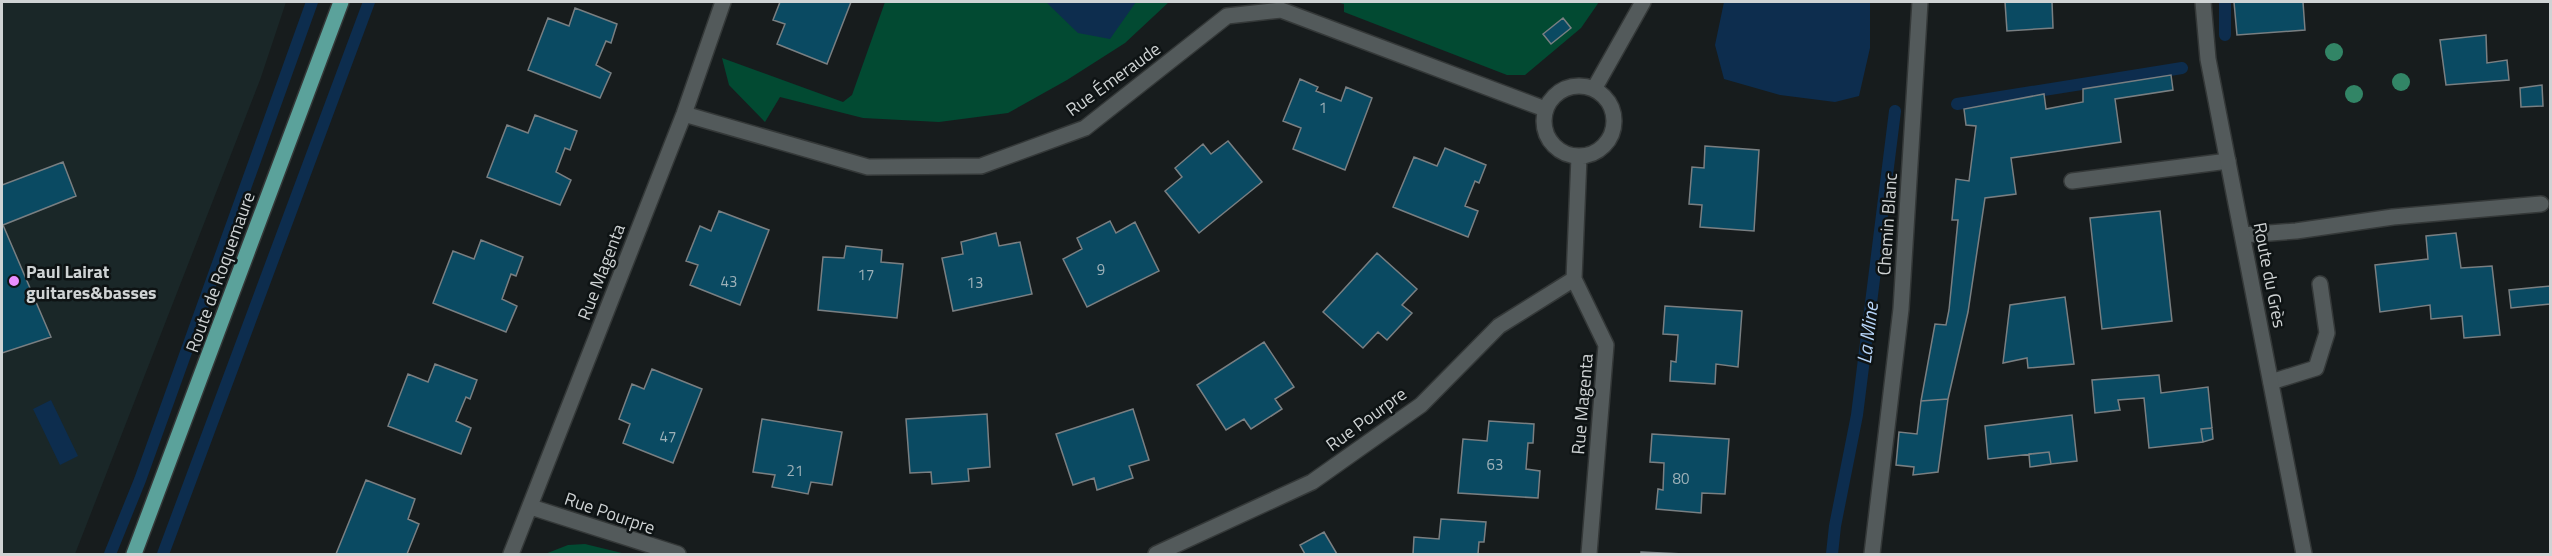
<svg xmlns="http://www.w3.org/2000/svg" width="2552" height="556" viewBox="0 0 2552 556" font-family="'Titillium Web',sans-serif">
<rect width="100%" height="100%" fill="#171c1d"/>
<!-- built -->
<path fill="#1a2728" d="M2,2H286L260,80L75,554H2Z"/>
<!-- green -->
<path fill="#024a32" d="M885,2H1169L1125,43L1067,80L1008,113L939,122L863,118L780,97L765,122L729,85L722,58L843,102L852,95Z
M1336,2H1599L1581,28L1525,75H1507L1344,12V4Z
M585,544L626,554H545L568,545Z"/>
<!-- water -->
<path fill="#0d2d4e" d="M1046,2H1136L1110,39L1078,33Z
M1724,2H1870V48L1859,96L1835,102L1780,95L1724,79L1715,45Z
M51,400L78,456L60,465L33,409Z"/>
<g fill="none" stroke-linecap="round" stroke-linejoin="round">
<!-- stream -->
<path stroke="#0d2d4e" stroke-width="12" d="M2225,2V35
M1957,104L2182,68
M110,554L140,480L312,2
M163,554L369,2
M1832,554L1835,526L1857,415L1895,111"/>
</g>
<!-- building -->
<path fill="#0a4a62" stroke="#797f82" stroke-width="1.5" d="M780,2H851L827,64L777,44L785,24L773,20Z
M2005,2H2052L2053,28L2007,31Z
M2234,2H2303L2305,30L2237,35Z
M575,8L617,24L611,43L606,41L596,65L611,73L600,98L528,70L548,18L569,26Z
M1563,18L1571,28L1551,44L1543,34Z
M2486,35L2487,63L2507,60L2509,80L2446,85L2440,40Z
M2171,75L2173,90L2115,99L2121,142L2011,158L2016,194L1985,198L1968,312L1948,399L1921,401L1935,324L1946,325L1949,310L1958,220H1952L1956,179L1969,181L1976,126L1966,125L1964,109L2044,94L2046,109L2083,102V89Z
M1300,79L1318,87L1316,91L1341,101L1346,87L1372,98L1345,170L1293,149L1301,128L1283,121Z
M2542,85L2543,106L2521,107L2520,88Z
M535,115L577,131L570,150L565,148L556,172L571,180L560,205L487,177L507,125L528,133Z
M1228,141L1262,182L1199,233L1165,191L1182,177L1175,168L1203,144L1211,154Z
M1705,146L1759,150L1754,231L1700,227L1702,205L1689,204L1692,167L1704,168Z
M1445,148L1486,165L1479,183L1475,181L1465,206L1478,211L1468,237L1393,207L1414,157L1437,166Z
M63,162L76,196L3,225L51,337L2,353V185Z
M719,211L769,230L740,305L690,285L698,265L686,261L700,226L711,231Z
M2160,211L2172,321L2102,329L2090,218Z
M1110,221L1116,233L1135,222L1159,271L1087,307L1063,259L1082,249L1077,238Z
M996,233L999,246L1020,242L1032,294L953,311L942,258L963,254L961,242Z
M2456,233L2461,268L2492,266L2500,335L2464,338L2462,316L2431,319L2430,305L2380,312L2375,265L2428,259L2426,236Z
M481,240L523,257L516,276L511,274L502,299L517,306L506,332L433,303L453,251L474,259Z
M846,246L882,250L881,262L903,264L897,318L818,310L823,257L844,258Z
M1377,253L1417,289L1402,305L1412,313L1387,340L1378,332L1363,348L1323,312Z
M2550,286V304L2511,308L2509,290Z
M2065,297L2074,364L2028,368L2027,358L2003,363L2010,305Z
M1665,306L1742,311L1738,367L1716,364L1715,384L1670,381L1671,361L1676,362L1678,335L1663,334Z
M1264,342L1294,387L1275,399L1282,409L1251,429L1244,419L1226,430L1197,385Z
M435,364L477,380L470,399L466,397L456,421L471,428L461,454L388,426L408,374L428,382Z
M652,369L702,389L673,463L623,443L630,424L619,419L632,384L644,389Z
M2159,375L2161,393L2208,387L2212,428L2201,429L2203,442L2149,448L2144,398L2118,400L2120,410L2095,413L2092,380Z
M1948,399L1938,472L1913,475L1914,467L1896,465L1899,432L1917,434L1921,401Z
M1133,409L1149,460L1129,466L1133,478L1097,490L1094,478L1073,485L1056,434Z
M987,414L990,467L968,469L969,481L932,484L931,472L910,473L906,419Z
M2072,415L2077,461L2051,464L2049,452L1988,459L1985,426Z
M762,419L842,432L832,485L811,482L808,494L772,487L775,475L753,472Z
M1489,421L1534,424L1533,443H1528L1526,469L1540,471L1538,498L1458,493L1463,439L1487,441Z
M2212,428L2213,439L2203,442L2201,429Z
M1652,434L1729,439L1725,494L1702,493L1701,513L1656,509L1658,489L1663,490L1664,463L1650,462Z
M2049,452L2051,464L2030,467L2029,454Z
M366,480L415,499L408,519L419,524L407,554H336Z
M1441,519L1486,522L1484,542H1479L1478,554H1413L1414,537L1439,539Z
M1324,532L1337,554H1305L1300,545Z
M1641,552L1684,554H1641Z"/>
<g fill="none" stroke-linecap="round" stroke-linejoin="round">
<!-- service casing -->
<g stroke="#343838" stroke-width="18">
<path id="service" d="M2072,181L2228,161
M2243,235L2296,231L2393,217L2541,204
M2271,382L2316,368L2327,333L2320,284"/>
</g>
<!-- minor casing -->
<g stroke="#343838" stroke-width="18">
<path id="minor" d="M1544 121a35 35 0 1 1 70 0a35 35 0 1 1-70 0Z
M1594,89L1643,2
M684,114L868,167L981,166L1085,128L1227,16L1281,10L1545,109
M1579,157L1574,279L1606,345L1589,554
M531,507L678,554
M511,554L684,114L723,2
M1156,554L1312,482L1421,405L1499,326L1574,279
M1872,554L1901,309L1920,2"/>
</g>
<!-- tertiary casing -->
<g stroke="#343838" stroke-width="18">
<path id="tertiary" d="M2203,2L2208,59L2304,554"/>
</g>
<!-- primary casing -->
<g stroke="#343838" stroke-width="18">
<path id="primary" d="M134,554L341,2"/>
</g>
<!-- service -->
<use href="#service" stroke="#535a5b" stroke-width="15"/>
<!-- minor -->
<use href="#minor" stroke="#535a5b" stroke-width="15"/>
<!-- tertiary -->
<use href="#tertiary" stroke="#535a5b" stroke-width="15"/>
<!-- primary -->
<use href="#primary" stroke="#5ba29b" stroke-width="15"/>
</g>
<!-- trees -->
<g fill="#328566">
<circle cx="2334" cy="52" r="9"/>
<circle cx="2401" cy="82" r="9"/>
<circle cx="2354" cy="94" r="9"/>
</g>
<!-- markers -->
<circle fill="#e88eff" stroke="#0e1314" stroke-width="2" cx="14" cy="281" r="6"/>
<g text-anchor="middle" dominant-baseline="central" stroke-width="5" stroke-linejoin="round" paint-order="stroke">
<!-- number labels -->
<g font-size="15" fill="#9eb1b8">
<text x="1323" y="107">1</text>
<text x="1101" y="269">9</text>
<text x="866" y="274">17</text>
<text x="729" y="281">43</text>
<text x="975" y="282">13</text>
<text x="668" y="436">47</text>
<text x="1495" y="464">63</text>
<text x="795" y="470">21</text>
<text x="1681" y="478">80</text>
</g>
<!-- street labels -->
<g font-size="18" fill="#cfd3d4" stroke="#0e1314">
<text transform="translate(1113 79) rotate(-36)">Rue Émeraude</text>
<text transform="translate(1887 224) rotate(-86)">Chemin Blanc</text>
<text transform="translate(220 272) rotate(-70)">Route de Roquemaure</text>
<text transform="translate(601 272) rotate(-69)">Rue Magenta</text>
<text transform="translate(2270 275) rotate(79)">Route du Grès</text>
<text transform="translate(1582 404) rotate(-85)">Rue Magenta</text>
<text transform="translate(1366 419) rotate(-36)">Rue Pourpre</text>
<text transform="translate(610 513) rotate(19)">Rue Pourpre</text>
</g>
<!-- poi labels -->
<g font-size="18" font-weight="bold" fill="#cfd3d4" stroke="#0e1314" text-anchor="start">
<text x="26" y="271">Paul Lairat<tspan x="26" dy="21">guitares&amp;basses</tspan></text>
</g>
<!-- water labels -->
<g font-size="20" font-style="italic" fill="#b6d4f8" stroke="#0e1314">
<text transform="translate(1867 333) rotate(-83)">La Mine</text>
</g>
</g>
<!-- border -->
<rect width="2552" height="556" fill="none" stroke="#cfd3d4" stroke-width="6"/>
</svg>
